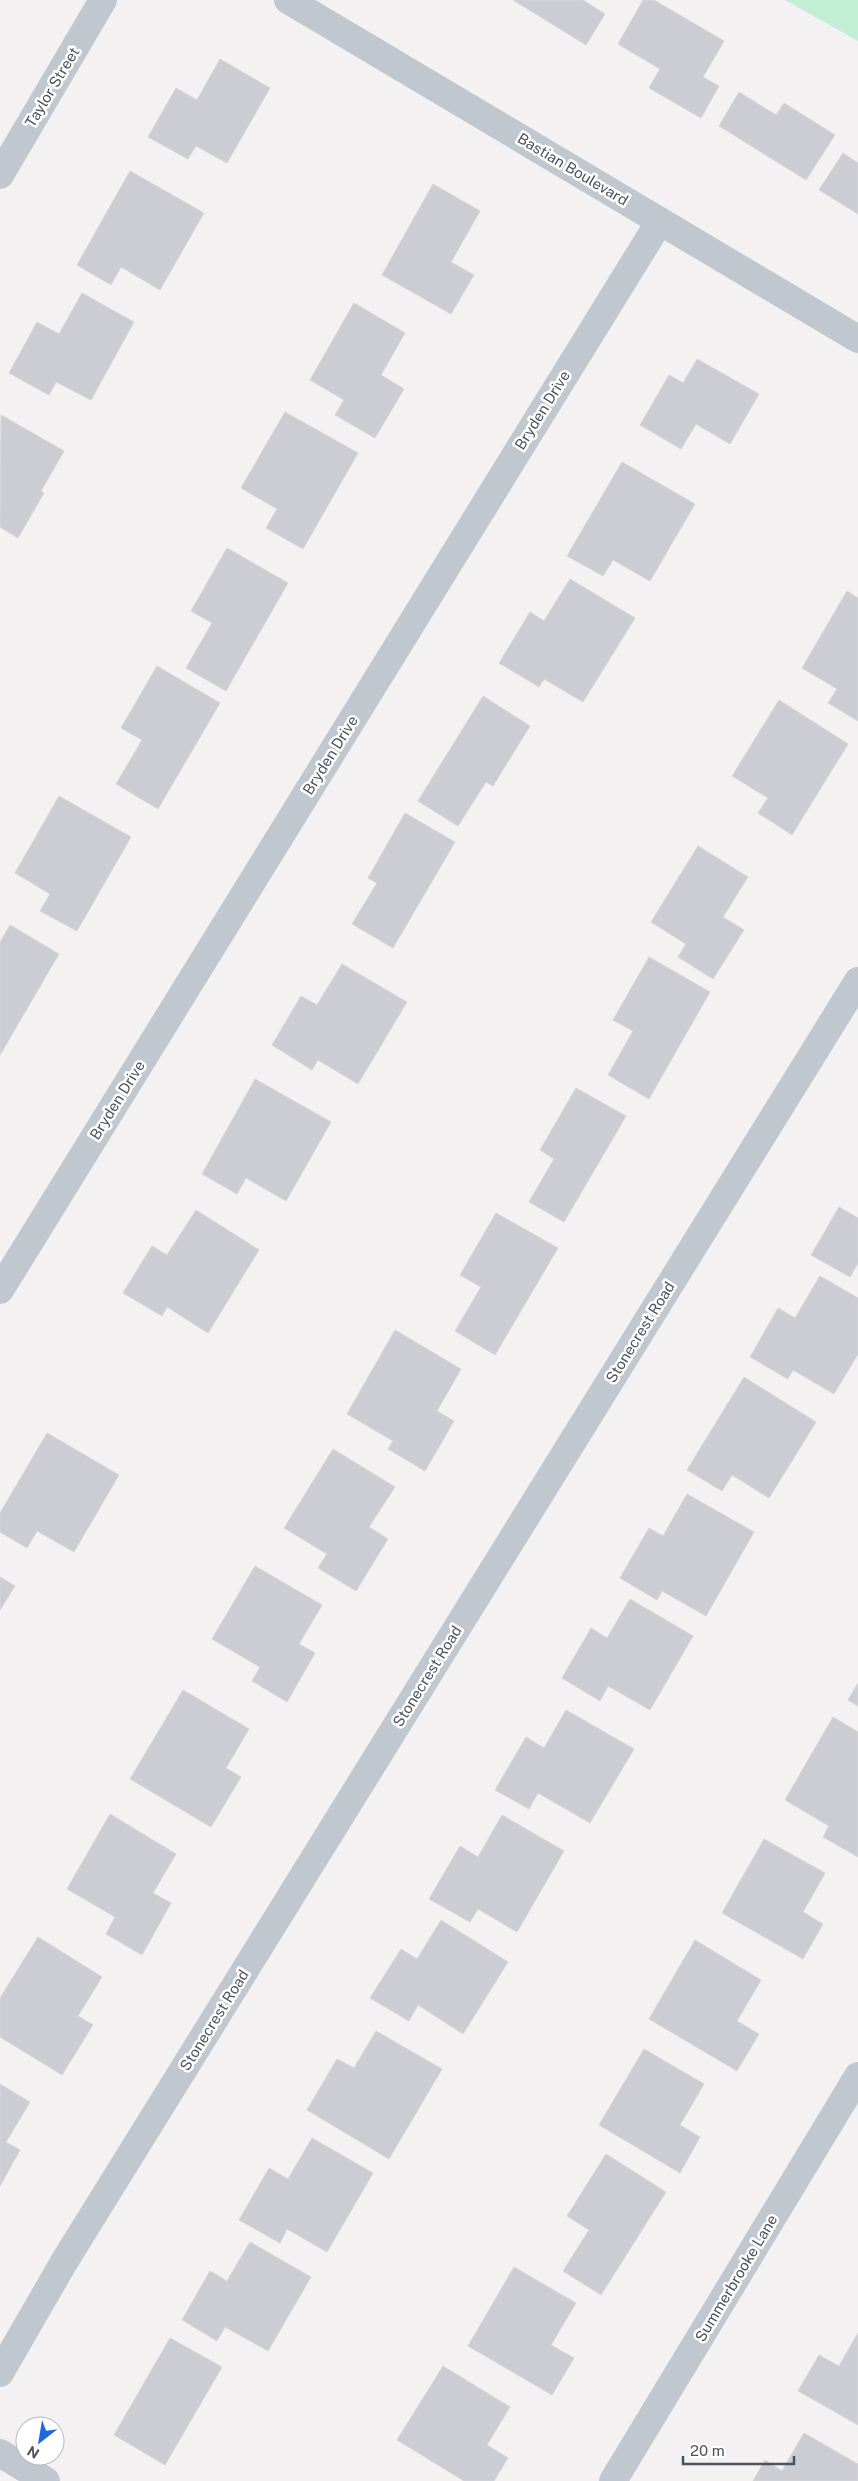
<svg xmlns="http://www.w3.org/2000/svg" width="858" height="2481" viewBox="0 0 858 2481" font-family="'Public Sans',sans-serif">
<rect width="100%" height="100%" fill="#f3f1f1"/>
<!-- green -->
<path fill="#c3eed6" d="M785,0H858V41Z"/>
<!-- building -->
<path fill="#cbcdd3" stroke="#d5d7dc" d="M513,0H583L605,14L586,45Z
M643,0H654L724,41L703,77L719,86L701,118L649,88L660,69L618,44Z
M220,59L270,88L227,163L196,146L188,159L148,137L176,88L197,100Z
M739,92L776,115L784,103L835,135L806,180L719,126Z
M843,153L858,163V214L819,190Z
M130,171L204,213L160,290L121,267L111,285L77,265Z
M433,184L480,211L451,262L474,275L451,314L382,275Z
M82,293L134,322L91,400L56,382L49,395L9,373L37,322L59,334Z
M354,303L405,333L381,375L404,389L375,438L335,415L344,400L310,380Z
M697,359L759,394L730,444L696,424L681,449L640,425L669,375L683,383Z
M285,412L358,453L303,549L266,528L277,509L241,488Z
M1,415L64,451L41,491L44,493L18,538L0,527Z
M622,462L695,504L650,581L613,560L603,576L567,556Z
M227,548L288,583L226,691L186,668L212,623L191,611Z
M570,579L635,618L583,702L544,679L539,687L499,663L530,612L544,621Z
M847,591L858,598V721L828,703L837,689L802,668Z
M157,666L220,703L158,809L116,784L142,740L121,728Z
M483,696L530,726L493,786L486,782L458,826L418,801Z
M779,700L848,744L792,835L758,813L768,798L732,776Z
M59,796L131,837L77,931L40,911L50,894L15,873Z
M405,813L455,842L393,948L352,924L377,883L368,878Z
M698,846L748,877L723,917L744,930L713,979L678,957L686,944L651,922Z
M10,925L59,954L0,1055V942Z
M649,957L710,992L649,1099L608,1075L633,1031L613,1020Z
M342,964L407,1002L358,1084L318,1060L312,1070L272,1045L301,996L317,1005Z
M255,1079L331,1122L286,1201L246,1178L237,1194L202,1174Z
M576,1088L626,1116L564,1222L529,1202L554,1159L540,1150Z
M839,1207L858,1218V1263L850,1277L811,1255Z
M196,1210L259,1250L208,1333L167,1307L162,1316L123,1293L152,1246L167,1255Z
M496,1213L558,1248L495,1355L455,1331L481,1287L460,1275Z
M820,1276L858,1298V1354L834,1394L793,1370L788,1379L750,1357L778,1308L795,1318Z
M395,1330L461,1369L437,1411L454,1421L425,1471L388,1449L393,1441L347,1414Z
M744,1377L816,1422L769,1498L732,1475L722,1491L687,1470Z
M47,1433L119,1475L74,1552L37,1531L27,1548L0,1532V1513Z
M333,1449L395,1487L369,1527L388,1539L356,1591L318,1568L327,1554L284,1528Z
M687,1494L754,1532L706,1616L662,1591L657,1600L620,1578L649,1528L663,1536Z
M255,1566L322,1605L299,1644L315,1653L287,1702L252,1681L260,1667L212,1639Z
M0,1577L15,1586L0,1610Z
M630,1599L693,1636L650,1710L608,1686L600,1701L562,1678L591,1628L607,1638Z
M858,1683V1706L848,1700Z
M183,1690L249,1729L226,1768L241,1777L211,1827L130,1779Z
M566,1710L634,1749L590,1823L538,1793L529,1809L495,1790L526,1737L544,1748Z
M833,1717L858,1732V1857L823,1837L829,1826L785,1800Z
M110,1814L176,1854L153,1893L171,1903L142,1955L106,1934L115,1917L67,1889Z
M502,1815L564,1851L517,1932L478,1909L470,1922L429,1899L460,1846L478,1857Z
M764,1839L825,1873L803,1912L823,1924L803,1959L722,1913Z
M441,1920L508,1962L463,2034L418,2005L409,2021L370,1998L401,1949L417,1959Z
M38,1937L102,1977L78,2016L93,2025L62,2075L0,2037V1998Z
M695,1940L761,1980L737,2021L759,2034L737,2071L649,2019Z
M376,2031L442,2069L389,2159L307,2110L337,2059L354,2068Z
M644,2049L704,2084L680,2125L700,2137L680,2173L599,2125Z
M0,2084L30,2102L6,2142L20,2150L0,2186Z
M312,2138L373,2173L327,2252L287,2229L280,2243L239,2220L269,2168L288,2179Z
M606,2154L666,2192L601,2295L563,2271L589,2230L567,2216Z
M250,2242L311,2277L268,2351L225,2327L217,2341L182,2320L210,2271L227,2281Z
M514,2267L576,2303L551,2345L574,2358L552,2395L468,2346Z
M858,2333V2425L798,2391L819,2355L839,2366Z
M170,2338L222,2367L165,2465L114,2435Z
M443,2366L510,2407L487,2445L508,2458L494,2481H464L397,2440Z
M804,2433L858,2464V2481H753L765,2460L782,2471Z"/>
<g fill="none" stroke-linecap="round" stroke-linejoin="round">
<!-- minor -->
<path stroke="#c0c7cf" stroke-width="28" d="M288,0L858,339
M0,175L103,0
M0,1290L660,221
M0,2373L64,2262L858,981
M0,2453L46,2481
M613,2481L858,2076"/>
</g>
<g text-anchor="middle" dominant-baseline="central" stroke-width="5" stroke-linejoin="round" paint-order="stroke">
<!-- street labels -->
<g font-size="15" fill="#4a535e" stroke="#fff">
<text transform="translate(52 87) rotate(-59)">Taylor Street</text>
<text transform="translate(573 169) rotate(31)">Bastian Boulevard</text>
<text transform="translate(542 410) rotate(-58)">Bryden Drive</text>
<text transform="translate(330 755) rotate(-58)">Bryden Drive</text>
<text transform="translate(117 1100) rotate(-58)">Bryden Drive</text>
<text transform="translate(640 1332) rotate(-58)">Stonecrest Road</text>
<text transform="translate(427 1676) rotate(-58)">Stonecrest Road</text>
<text transform="translate(214 2020) rotate(-58)">Stonecrest Road</text>
<text transform="translate(736 2278) rotate(-59)">Summerbrooke Lane</text>
</g>
</g>
<!-- north arrow -->
<g transform="translate(40 2441) rotate(211)"><circle r="24" fill="#ffffff" stroke="#b7babf"/>
<path d="M0-4L9 19L0 12L-9 19Z" fill="#2268dd"/>
<text y="-8" font-size="14" font-weight="bold" text-anchor="middle" fill="#4a535e">N</text>
</g>
<!-- scale -->
<path d="M683 2456v8h111v-8" fill="none" stroke="#4a535e" stroke-width="2.5"/>
<text x="690" y="2456" font-size="15" fill="#4a535e" stroke="#ffffff" stroke-width="4" paint-order="stroke">20 m</text>
</svg>
